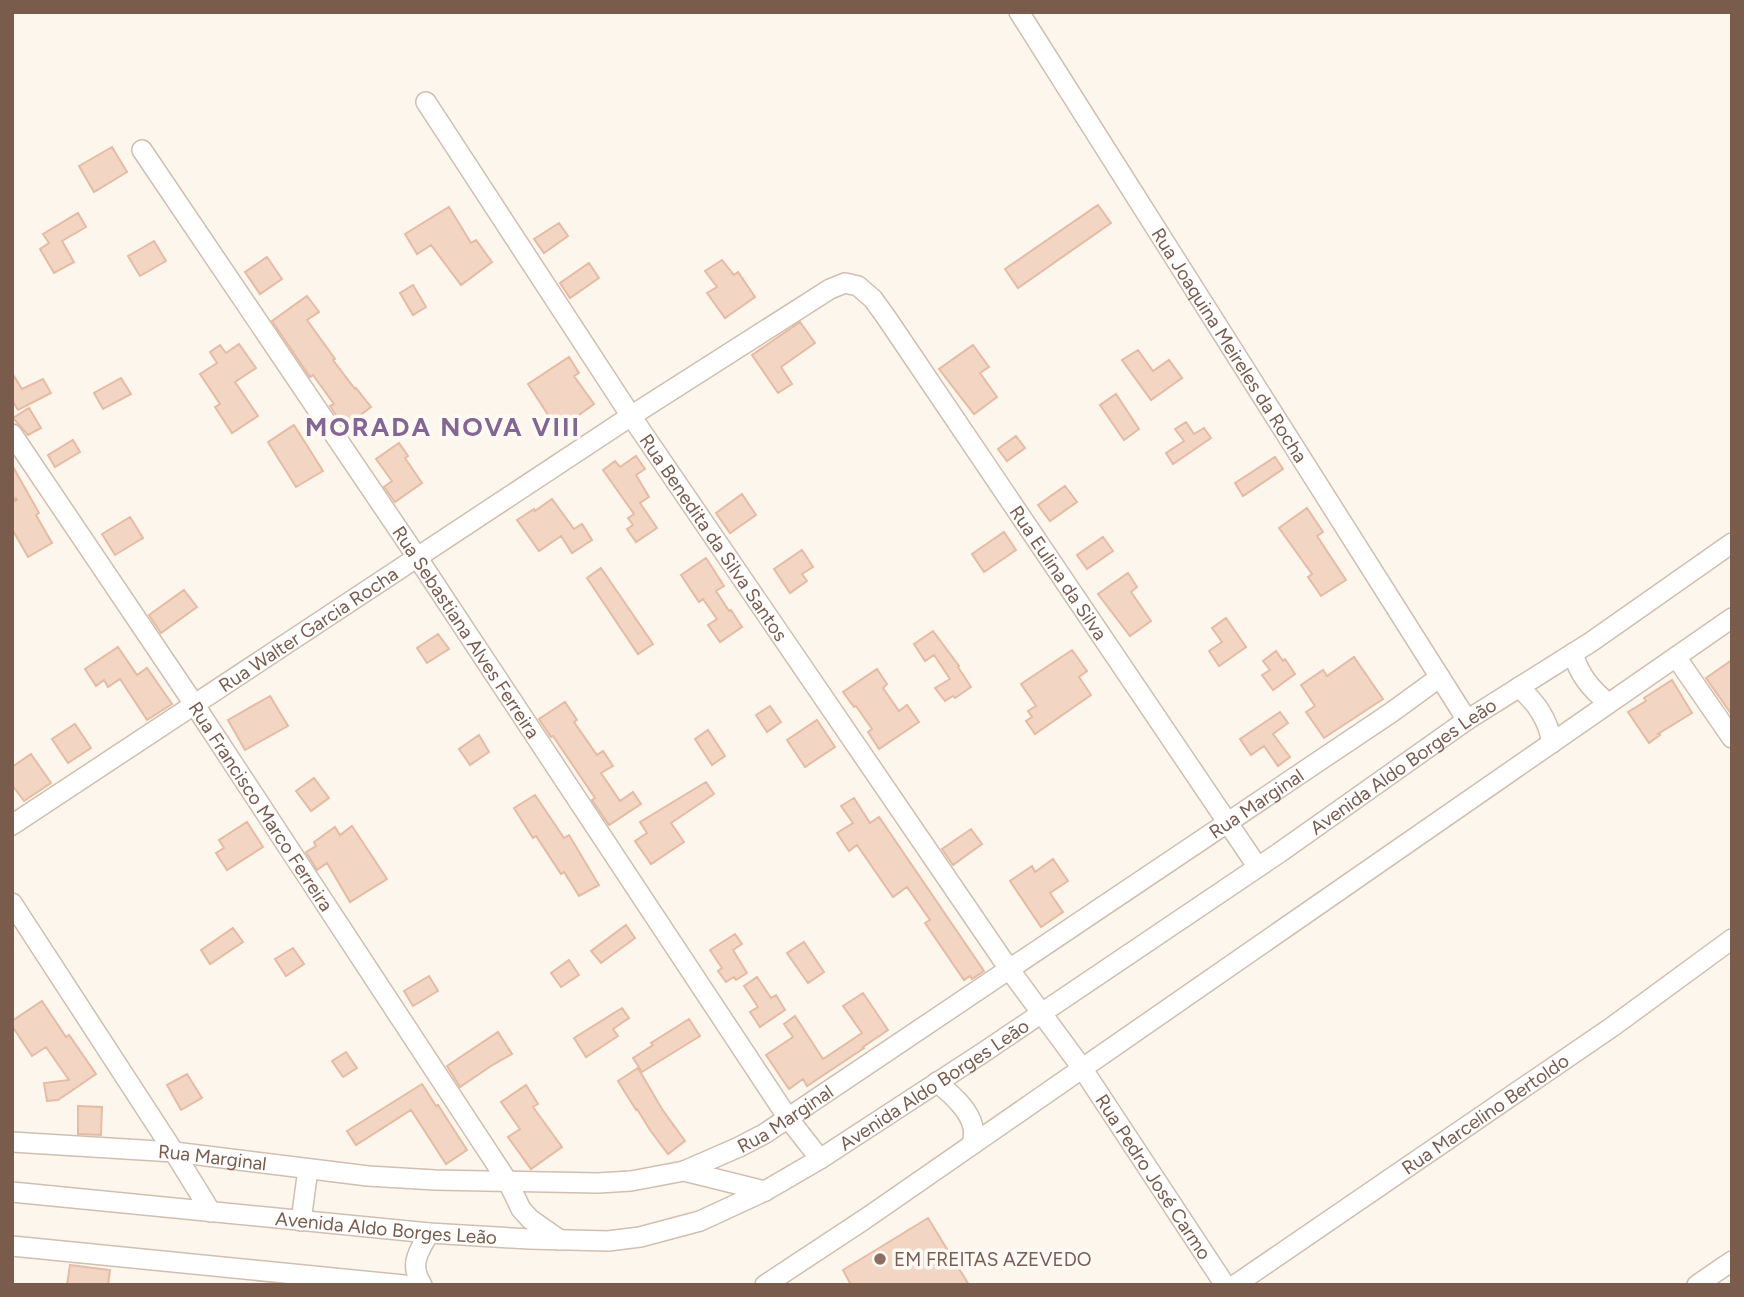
<svg xmlns="http://www.w3.org/2000/svg" width="1744" height="1297" viewBox="0 0 1744 1297" font-family="Figtree,sans-serif">
<rect width="100%" height="100%" fill="#fdf6ec"/>
<!-- building -->
<path fill="#f3d5c3" stroke="#e6bba3" stroke-width="2" d="M112,147L127,172L94,192L79,166Z
M1098,205L1111,223L1018,288L1005,269Z
M449,207L471,243L476,240L492,262L461,285L431,245L417,254L405,234Z
M78,213L86,227L62,241L74,262L54,273L40,249L49,243L43,234Z
M559,223L568,236L544,253L534,239Z
M154,241L166,261L140,276L128,256Z
M267,257L282,279L260,294L245,272Z
M722,260L734,275L738,272L755,297L725,318L707,293L717,287L705,271Z
M589,263L599,278L570,298L560,283Z
M413,285L426,307L413,315L400,293Z
M307,296L319,312L307,320L335,359L333,360L355,389L356,388L371,407L344,427L330,406L334,404L313,375L310,377L272,321Z
M800,322L815,343L781,367L792,384L778,393L752,355Z
M239,344L256,368L235,382L258,416L232,433L215,407L220,404L200,374L217,363L210,352L220,345L226,353Z
M973,345L989,367L980,373L997,397L974,414L939,369Z
M1138,350L1153,371L1169,360L1182,378L1151,400L1122,360Z
M569,357L579,373L574,376L594,404L558,430L528,384Z
M12,373L22,389L43,379L51,393L18,410L12,400Z
M121,378L131,394L103,409L94,393Z
M1116,394L1139,429L1124,440L1100,405Z
M29,408L41,428L28,435L13,418Z
M1186,422L1194,434L1204,428L1211,438L1173,464L1166,453L1184,441L1175,429Z
M294,425L323,471L296,487L268,442Z
M1016,436L1025,448L1007,461L998,449Z
M73,440L80,452L55,467L48,455Z
M399,443L408,456L405,458L422,483L395,502L384,487L392,481L376,459Z
M636,456L645,469L636,475L649,497L640,503L657,528L636,542L627,529L633,525L628,518L634,514L603,470L615,461L620,467Z
M1275,457L1283,469L1243,496L1235,483Z
M12,465L39,513L36,515L52,543L28,557L12,529V502L17,500L16,498L12,500Z
M1065,486L1077,502L1050,521L1038,505Z
M742,494L756,515L730,533L716,513Z
M552,499L574,529L582,524L592,540L572,553L561,536L539,551L517,520L534,509L535,511Z
M1307,508L1323,532L1317,536L1346,580L1321,596L1308,577L1312,574L1279,528Z
M130,517L143,538L115,555L102,534Z
M1004,532L1016,550L984,572L972,554Z
M1103,537L1113,551L1087,569L1077,555Z
M802,550L813,567L802,574L807,581L790,593L774,569Z
M706,558L724,586L716,591L729,611L731,610L742,627L720,642L708,625L717,619L703,599L699,602L681,575Z
M601,568L653,644L638,654L587,578Z
M1128,573L1137,587L1131,592L1151,621L1130,636L1098,594Z
M184,590L197,607L161,633L149,615Z
M1226,618L1246,647L1219,666L1209,651L1222,642L1212,628Z
M933,631L959,666L958,667L971,687L955,698L953,696L945,701L935,688L950,679L934,655L925,661L914,644Z
M438,634L449,649L427,663L417,648Z
M118,647L137,675L147,668L172,704L147,720L120,679L108,687L104,680L96,686L85,669Z
M1072,650L1087,671L1079,677L1091,695L1035,734L1026,721L1032,717L1028,711L1036,706L1021,684Z
M1276,651L1283,661L1285,659L1295,674L1273,690L1262,675L1270,670L1263,661Z
M1354,657L1383,699L1324,738L1306,712L1315,706L1301,685L1323,670L1327,676Z
M1732,660V715L1706,678Z
M877,669L887,684L883,688L899,711L907,705L919,722L879,749L868,732L872,729L856,706L854,707L843,692Z
M1672,680L1692,713L1658,734L1660,735L1649,743L1628,712L1646,701L1644,698Z
M270,696L288,726L245,750L228,720Z
M565,702L577,720L574,722L597,755L603,751L613,766L601,773L620,801L633,792L641,804L609,825L592,800L595,798L553,736L551,737L539,719Z
M770,706L781,722L767,732L756,715Z
M1280,712L1288,723L1273,734L1290,757L1278,766L1264,746L1251,755L1240,739Z
M817,720L835,747L805,767L787,740Z
M75,724L91,748L68,763L52,739Z
M708,730L725,756L712,765L695,739Z
M479,735L489,752L470,765L459,749Z
M31,754L51,783L24,801L12,785V767Z
M314,778L329,798L311,811L296,791Z
M706,782L714,794L671,823L684,842L651,864L635,841L647,833L640,822Z
M535,795L564,838L569,835L599,885L579,896L564,872L561,874L536,836L533,838L514,808Z
M854,798L870,823L879,817L984,971L972,979L970,976L964,980L925,923L930,920L907,887L893,897L857,845L849,851L837,833L853,823L841,806Z
M247,822L263,847L227,870L216,853L224,848L219,840Z
M352,826L387,879L350,902L327,863L317,870L306,852L316,846L314,842L335,827L340,835Z
M971,829L982,844L953,865L942,849Z
M1053,859L1068,881L1050,893L1063,912L1041,927L1010,881L1032,866L1035,872Z
M626,925L635,938L601,963L591,951Z
M233,928L243,942L210,964L201,950Z
M735,934L742,944L733,950L747,973L736,980L734,977L726,982L718,971L722,968L710,950Z
M804,942L824,972L808,983L787,953Z
M293,948L304,964L286,976L275,959Z
M569,960L579,975L561,987L551,973Z
M429,976L438,991L413,1006L404,991Z
M757,977L771,998L776,995L785,1010L760,1027L750,1012L758,1007L744,986Z
M863,993L888,1030L863,1047L864,1048L807,1086L803,1079L789,1089L766,1055L793,1037L784,1024L795,1016L823,1059L862,1033L843,1006Z
M42,1001L66,1037L69,1035L96,1074L58,1100L47,1101L44,1083L69,1080L46,1047L32,1056L12,1026V1021Z
M622,1008L629,1018L613,1029L618,1036L586,1057L574,1038Z
M689,1019L700,1036L642,1072L633,1058L653,1045L651,1043Z
M498,1032L512,1054L491,1066L460,1087L447,1066Z
M346,1052L357,1068L343,1077L332,1061Z
M638,1068L662,1109L685,1141L668,1154L650,1130L637,1109L636,1110L618,1081Z
M187,1074L202,1098L181,1110L167,1085Z
M422,1084L436,1106L438,1105L467,1150L446,1164L411,1110L356,1145L347,1131Z
M526,1085L538,1104L533,1107L562,1147L531,1169L508,1137L520,1129L501,1102Z
M78,1106L102,1107L101,1135L78,1134Z
M928,1218L969,1285H851L843,1270Z
M70,1265L110,1270L108,1285H67Z"/>
<g fill="none" stroke-linecap="round" stroke-linejoin="round">
<!-- minor casing -->
<g stroke="#d1beb0" stroke-width="22">
<g id="minor">
<path id="s1" d="M1019,12L1467,720"/>
<path id="s2" d="M426,102L631,416L1009,969L1082,1068L1225,1285"/>
<path id="s3" d="M142,150L417,557L788,1118L820,1159"/>
<path id="s4" d="M12,434L194,704L508,1182L521,1209L530,1219L560,1240"/>
<path d="M1573,653C1579,675 1591,689 1608,703"/>
<path d="M1676,657L1732,738"/>
<path d="M1519,687C1537,704 1548,719 1552,743"/>
<path id="s5" d="M12,825L631,416L830,289L845,283L858,286L873,299L886,317L1257,866"/>
<path d="M12,903L174,1152L211,1212"/>
<path d="M937,1082C951,1094 969,1109 973,1127C974,1132 973,1139 973,1144"/>
<path id="s6" d="M12,1142L174,1152L368,1176L435,1180L598,1183L631,1181L684,1171L739,1147L764,1134L1392,712L1440,677"/>
<path d="M684,1171L765,1191"/>
<path id="s7" d="M12,1192L429,1233L529,1239L608,1241L640,1237L700,1221L765,1191L820,1159L984,1052L1279,853L1467,720L1591,642L1732,543"/>
<path d="M301,1221L308,1169"/>
<path d="M12,1246L404,1285"/>
<path d="M422,1285C409,1264 418,1253 429,1233"/>
<path d="M765,1285L865,1219L1732,618"/>
<path id="s8" d="M1235,1285L1612,1027L1732,939"/>
<path d="M1697,1285L1732,1261"/>
</g>
</g>
<!-- minor -->
<use href="#minor" stroke="#fff" stroke-width="19"/>
</g>
<!-- markers -->
<circle fill="#8d6e63" stroke="#fffaf3" stroke-width="2.5" cx="880" cy="1259" r="7"/>
<g text-anchor="middle" dominant-baseline="central" stroke-width="7" stroke-linejoin="round" paint-order="stroke">
<!-- street labels -->
<g font-size="19" fill="#7a5c4d" stroke="#fffaf3">
<text stroke="none"><textPath href="#s1" startOffset="394">Rua Joaquina Meireles da Rocha</textPath></text>
<text stroke="none"><textPath href="#s2" startOffset="522">Rua Benedita da Silva Santos</textPath></text>
<text stroke="none"><textPath href="#s5" startOffset="1358">Rua Eulina da Silva</textPath></text>
<text stroke="none"><textPath href="#s5" startOffset="355">Rua Walter Garcia Rocha</textPath></text>
<text stroke="none"><textPath href="#s3" startOffset="581">Rua Sebastiana Alves Ferreira</textPath></text>
<text stroke="none"><textPath href="#s7" startOffset="1531">Avenida Aldo Borges Leão</textPath></text>
<text stroke="none"><textPath href="#s6" startOffset="1356">Rua Marginal</textPath></text>
<text stroke="none"><textPath href="#s4" startOffset="448">Rua Francisco Marco Ferreira</textPath></text>
<text stroke="none"><textPath href="#s7" startOffset="964">Avenida Aldo Borges Leão</textPath></text>
<text stroke="none"><textPath href="#s8" startOffset="303">Rua Marcelino Bertoldo</textPath></text>
<text stroke="none"><textPath href="#s6" startOffset="789">Rua Marginal</textPath></text>
<text stroke="none"><textPath href="#s6" startOffset="201">Rua Marginal</textPath></text>
<text stroke="none"><textPath href="#s2" startOffset="1298">Rua Pedro José Carmo</textPath></text>
<text stroke="none"><textPath href="#s7" startOffset="376">Avenida Aldo Borges Leão</textPath></text>
</g>
<!-- education labels -->
<g font-size="19" fill="#785e54" stroke="#fffaf3" text-anchor="start">
<text x="894" y="1259">EM FREITAS AZEVEDO</text>
</g>
<!-- district labels -->
<g font-size="26" font-weight="bold" letter-spacing="2" fill="#846695" stroke="#fffaf3">
<text x="443" y="427">MORADA NOVA VIII</text>
</g>
</g>
<!-- border -->
<rect width="1744" height="1297" fill="none" stroke="#7a5c4d" stroke-width="28"/>
</svg>
